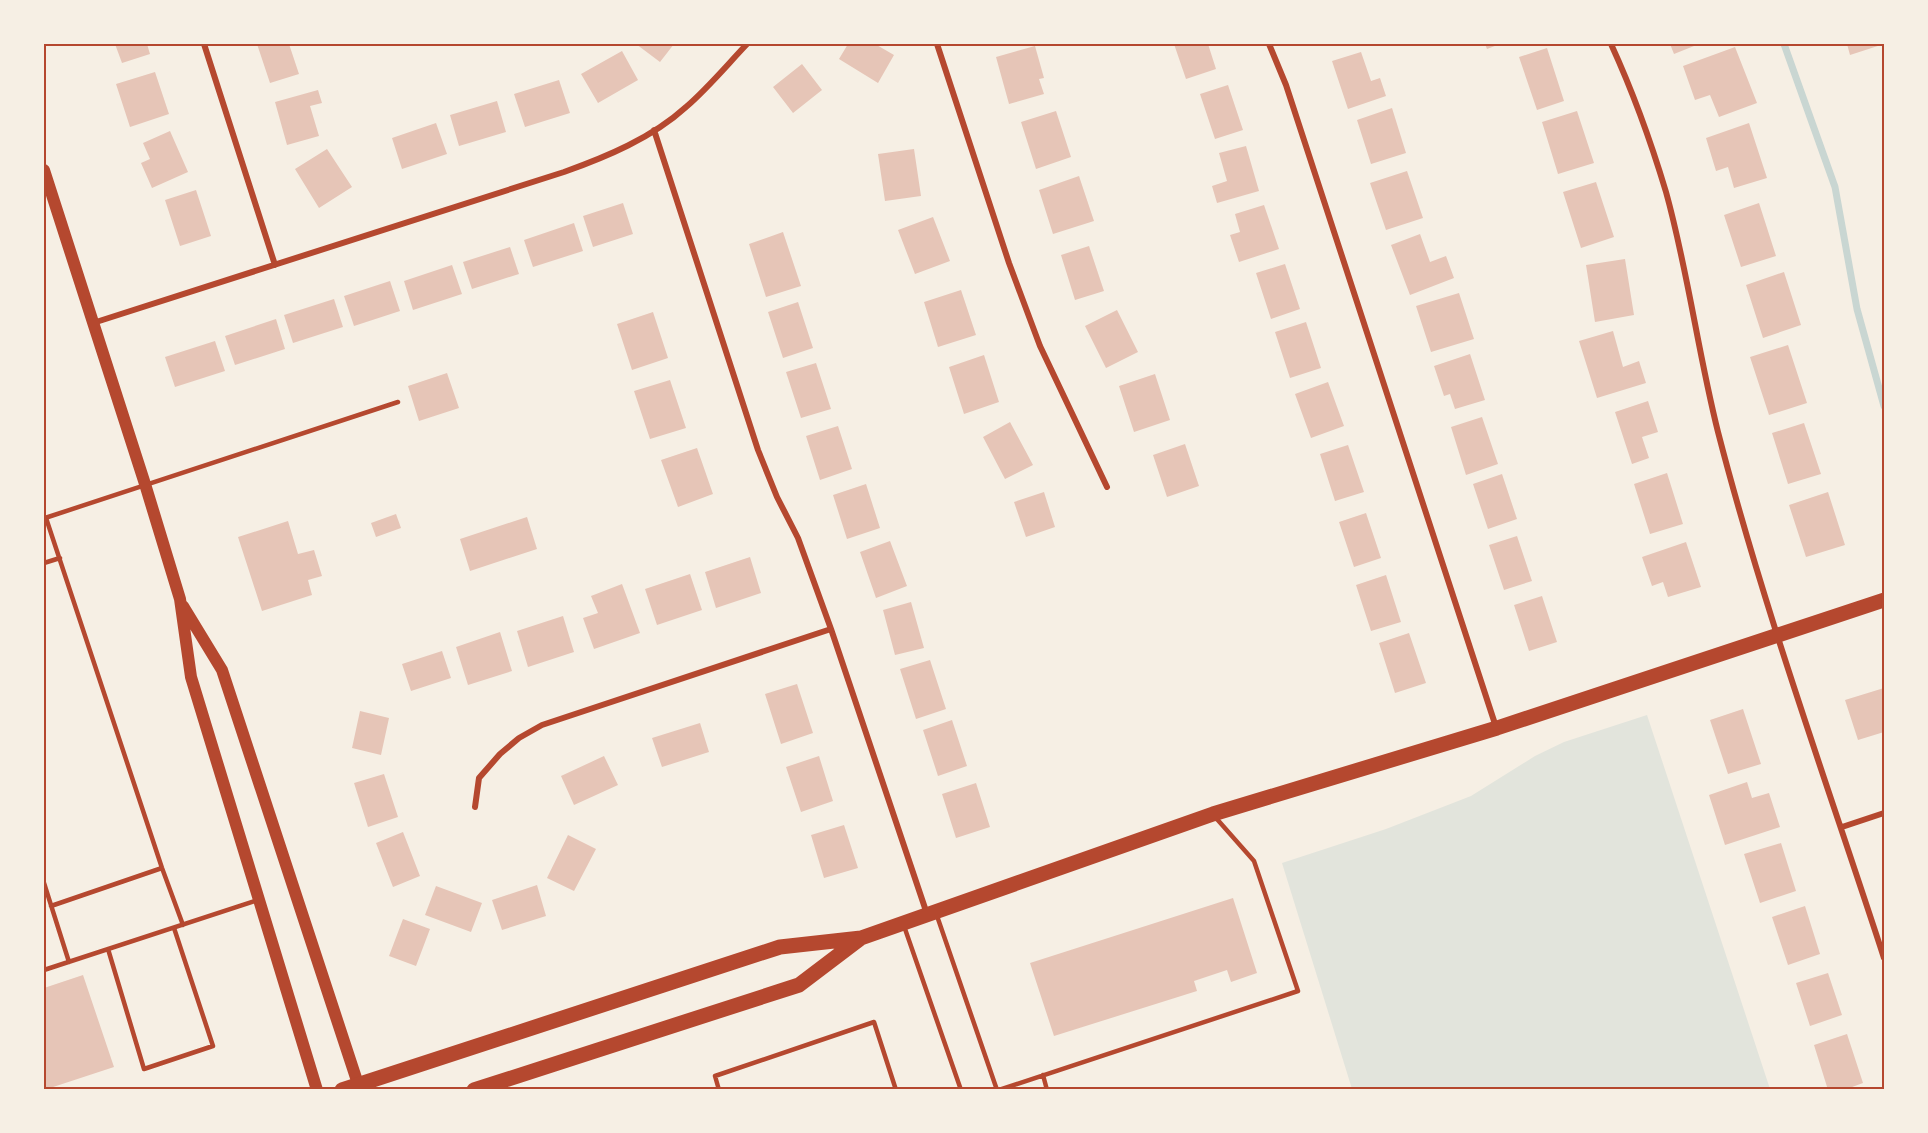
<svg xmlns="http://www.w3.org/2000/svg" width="1928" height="1133" viewBox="0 0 1928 1133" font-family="Karla,sans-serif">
<rect width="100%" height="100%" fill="#f6efe4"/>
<!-- green -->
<path fill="#e2e4dc" d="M1647,715L1770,1089H1352L1282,863L1386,829L1471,796L1535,756L1564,742Z"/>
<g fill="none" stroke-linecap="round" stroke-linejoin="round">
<!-- stream -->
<path stroke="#c9d6d2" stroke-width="7" d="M1784,44L1835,187L1857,309L1884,406"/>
</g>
<!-- building -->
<path fill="#e6c5b7" d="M115,44H147L150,54L122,63Z
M257,44H289L299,74L270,83Z
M636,44H674L660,62Z
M848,44H875L894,55L878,83L839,59Z
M1174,44H1208L1216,69L1186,79Z
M1485,44H1500L1487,49Z
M1670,44H1699L1674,54Z
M1847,44H1884L1850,55Z
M1035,46L1044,78L1039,79L1044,94L1009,104L996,57Z
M1735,47L1757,103L1719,117L1710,95L1695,100L1683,66Z
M1547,48L1564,101L1537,110L1519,57Z
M622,51L638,80L598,103L581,74Z
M1361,52L1371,81L1380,78L1386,96L1348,109L1332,61Z
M802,64L822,90L793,113L773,87Z
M155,72L169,114L130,127L116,84Z
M559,80L570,113L525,127L514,94Z
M1228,85L1243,130L1215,139L1200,94Z
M318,90L322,103L310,106L319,136L287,145L275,102Z
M497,101L506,132L459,146L450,115Z
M1392,108L1406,153L1371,164L1357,120Z
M1056,111L1071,157L1036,169L1021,122Z
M1577,111L1594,163L1558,174L1542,122Z
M436,123L447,154L402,169L392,138Z
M1749,123L1767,178L1734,188L1728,167L1716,171L1706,138Z
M170,131L188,172L152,188L141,163L150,159L143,143Z
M1246,146L1259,191L1217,203L1212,186L1227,181L1219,153Z
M327,149L352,187L319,208L295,169Z
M914,149L921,196L885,201L878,154Z
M1407,171L1423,218L1386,230L1370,183Z
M1079,176L1094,221L1053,234L1039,190Z
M1596,182L1614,237L1581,248L1563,192Z
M196,190L211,236L180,246L165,200Z
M623,203L633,234L593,247L583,216Z
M1759,203L1776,256L1741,267L1724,215Z
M1264,205L1279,249L1239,262L1230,235L1240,232L1235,214Z
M933,217L950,261L915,274L898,230Z
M574,223L583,251L533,267L524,240Z
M783,232L801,286L766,297L749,244Z
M1420,234L1430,262L1446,256L1454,278L1410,295L1391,245Z
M1089,246L1104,291L1075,300L1061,255Z
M510,247L519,274L472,289L463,262Z
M1625,259L1634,315L1595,322L1586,265Z
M1285,264L1300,309L1271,319L1256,273Z
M452,265L462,294L413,310L404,281Z
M1784,272L1801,325L1763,338L1746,285Z
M390,281L400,311L354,326L344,296Z
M961,290L976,335L938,347L924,302Z
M1459,293L1474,339L1431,352L1416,306Z
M334,299L343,327L293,343L284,315Z
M798,302L813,348L783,358L768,312Z
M1117,310L1138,352L1106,368L1085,326Z
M653,312L668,358L632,370L617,324Z
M276,319L285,349L235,365L225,336Z
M1306,322L1321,368L1290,378L1275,332Z
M1613,331L1623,367L1639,361L1646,383L1597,398L1579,341Z
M215,341L225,371L175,387L165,357Z
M1788,345L1807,403L1769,415L1750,357Z
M1470,354L1485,400L1455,409L1450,394L1444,396L1434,366Z
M984,355L999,402L964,414L949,367Z
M816,363L831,409L801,418L786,372Z
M447,373L459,408L419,421L408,386Z
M1155,374L1170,420L1134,432L1119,386Z
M670,380L686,428L650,439L634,391Z
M1328,382L1344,426L1311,438L1295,394Z
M1648,401L1658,432L1642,437L1649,458L1632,464L1615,412Z
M1482,417L1498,464L1466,475L1451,427Z
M1010,422L1033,465L1005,479L983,437Z
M1804,423L1821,474L1788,484L1772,433Z
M838,426L852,469L820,480L806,436Z
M1185,444L1199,486L1167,497L1153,455Z
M1348,445L1364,492L1335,501L1320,454Z
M697,448L713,494L678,507L661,460Z
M1667,473L1683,524L1650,534L1634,484Z
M1502,474L1517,519L1488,529L1473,484Z
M866,484L880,528L847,539L833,495Z
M1044,492L1055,527L1026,537L1014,502Z
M1828,492L1845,545L1806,557L1789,505Z
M1366,513L1381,558L1354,567L1339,522Z
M396,514L401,528L376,537L371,523Z
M527,517L537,549L470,571L460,539Z
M288,521L298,554L314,550L322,576L308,580L312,595L262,611L238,537Z
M1517,536L1532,581L1504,590L1489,545Z
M890,541L907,586L876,598L860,552Z
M1686,542L1701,587L1668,597L1663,582L1652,586L1642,557Z
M750,557L761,593L716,608L705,572Z
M690,574L702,610L657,625L645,589Z
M1386,575L1401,622L1371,631L1356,585Z
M622,584L640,633L594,649L583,618L598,613L591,596Z
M1542,596L1557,642L1529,651L1514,605Z
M911,602L924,648L895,655L883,610Z
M563,616L574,652L528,667L517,631Z
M500,632L512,671L468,685L456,647Z
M1409,633L1426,683L1395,693L1379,643Z
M442,651L451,678L411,691L402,664Z
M930,660L946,709L916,719L900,669Z
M797,684L813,733L781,744L765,694Z
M1884,688V732L1858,740L1845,700Z
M1743,709L1761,764L1728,774L1710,720Z
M360,711L389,718L381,755L352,748Z
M952,720L967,766L938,776L923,730Z
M700,723L709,752L662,767L652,738Z
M604,756L618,785L574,805L561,776Z
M819,756L833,801L801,812L786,767Z
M384,774L398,817L368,827L354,783Z
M1747,782L1752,798L1769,793L1780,827L1725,845L1709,795Z
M976,783L990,827L956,838L942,794Z
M844,825L858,868L824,878L811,835Z
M403,832L420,876L393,887L376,843Z
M568,835L596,849L574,891L547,878Z
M1781,843L1796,891L1760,903L1744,854Z
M537,885L546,916L502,930L492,900Z
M436,886L482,903L471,932L425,915Z
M1233,898L1257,973L1231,982L1227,970L1194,981L1197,991L1054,1036L1030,963Z
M1805,906L1820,954L1788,965L1772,917Z
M403,919L430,929L416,966L389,956Z
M1828,973L1842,1015L1810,1026L1796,983Z
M83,975L114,1067L44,1090V988Z
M1847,1034L1863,1083L1844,1090H1828L1814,1045Z"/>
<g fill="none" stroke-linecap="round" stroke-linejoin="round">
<!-- service -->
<path stroke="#b5482f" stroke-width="4.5" d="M45,518L398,402
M46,518L162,868L183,925
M44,563L60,558
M44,883L69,962
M51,906L162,868
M936,913L997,1090
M904,926L961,1090
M108,949L144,1069L213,1046L174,928
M44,970L258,900
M1043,1075L1047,1090
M719,1090L715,1076L874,1022L896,1090
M999,1090L1298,991L1254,861L1216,818"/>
<!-- minor -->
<path stroke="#b5482f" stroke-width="6" d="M204,44L275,265
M937,44L1009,263L1040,346L1107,487
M1269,44L1286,85L1496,727
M1611,44C1633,92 1651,142 1666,192C1688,271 1698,353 1718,432C1764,610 1827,783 1884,958
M654,130L758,450L777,497L798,538L831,629L927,914
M93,323L564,172C606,157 652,138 686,107C708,88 727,65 747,44
M475,807L479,778L500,754L519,738L542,725L831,629
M1842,827L1884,813"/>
<!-- secondary -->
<path stroke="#b5482f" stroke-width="12" d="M44,170L145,484L180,599L191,677L317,1090
M183,606L222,670L360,1090"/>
<!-- primary -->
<path stroke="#b5482f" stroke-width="15" d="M342,1090L780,947L861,938L1213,814L1497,728L1884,600
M474,1090L799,985L861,938"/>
</g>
<!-- border -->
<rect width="1928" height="1133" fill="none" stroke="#f6efe4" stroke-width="90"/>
<rect x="45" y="45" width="1838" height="1043" fill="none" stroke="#b5482f" stroke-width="2"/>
</svg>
